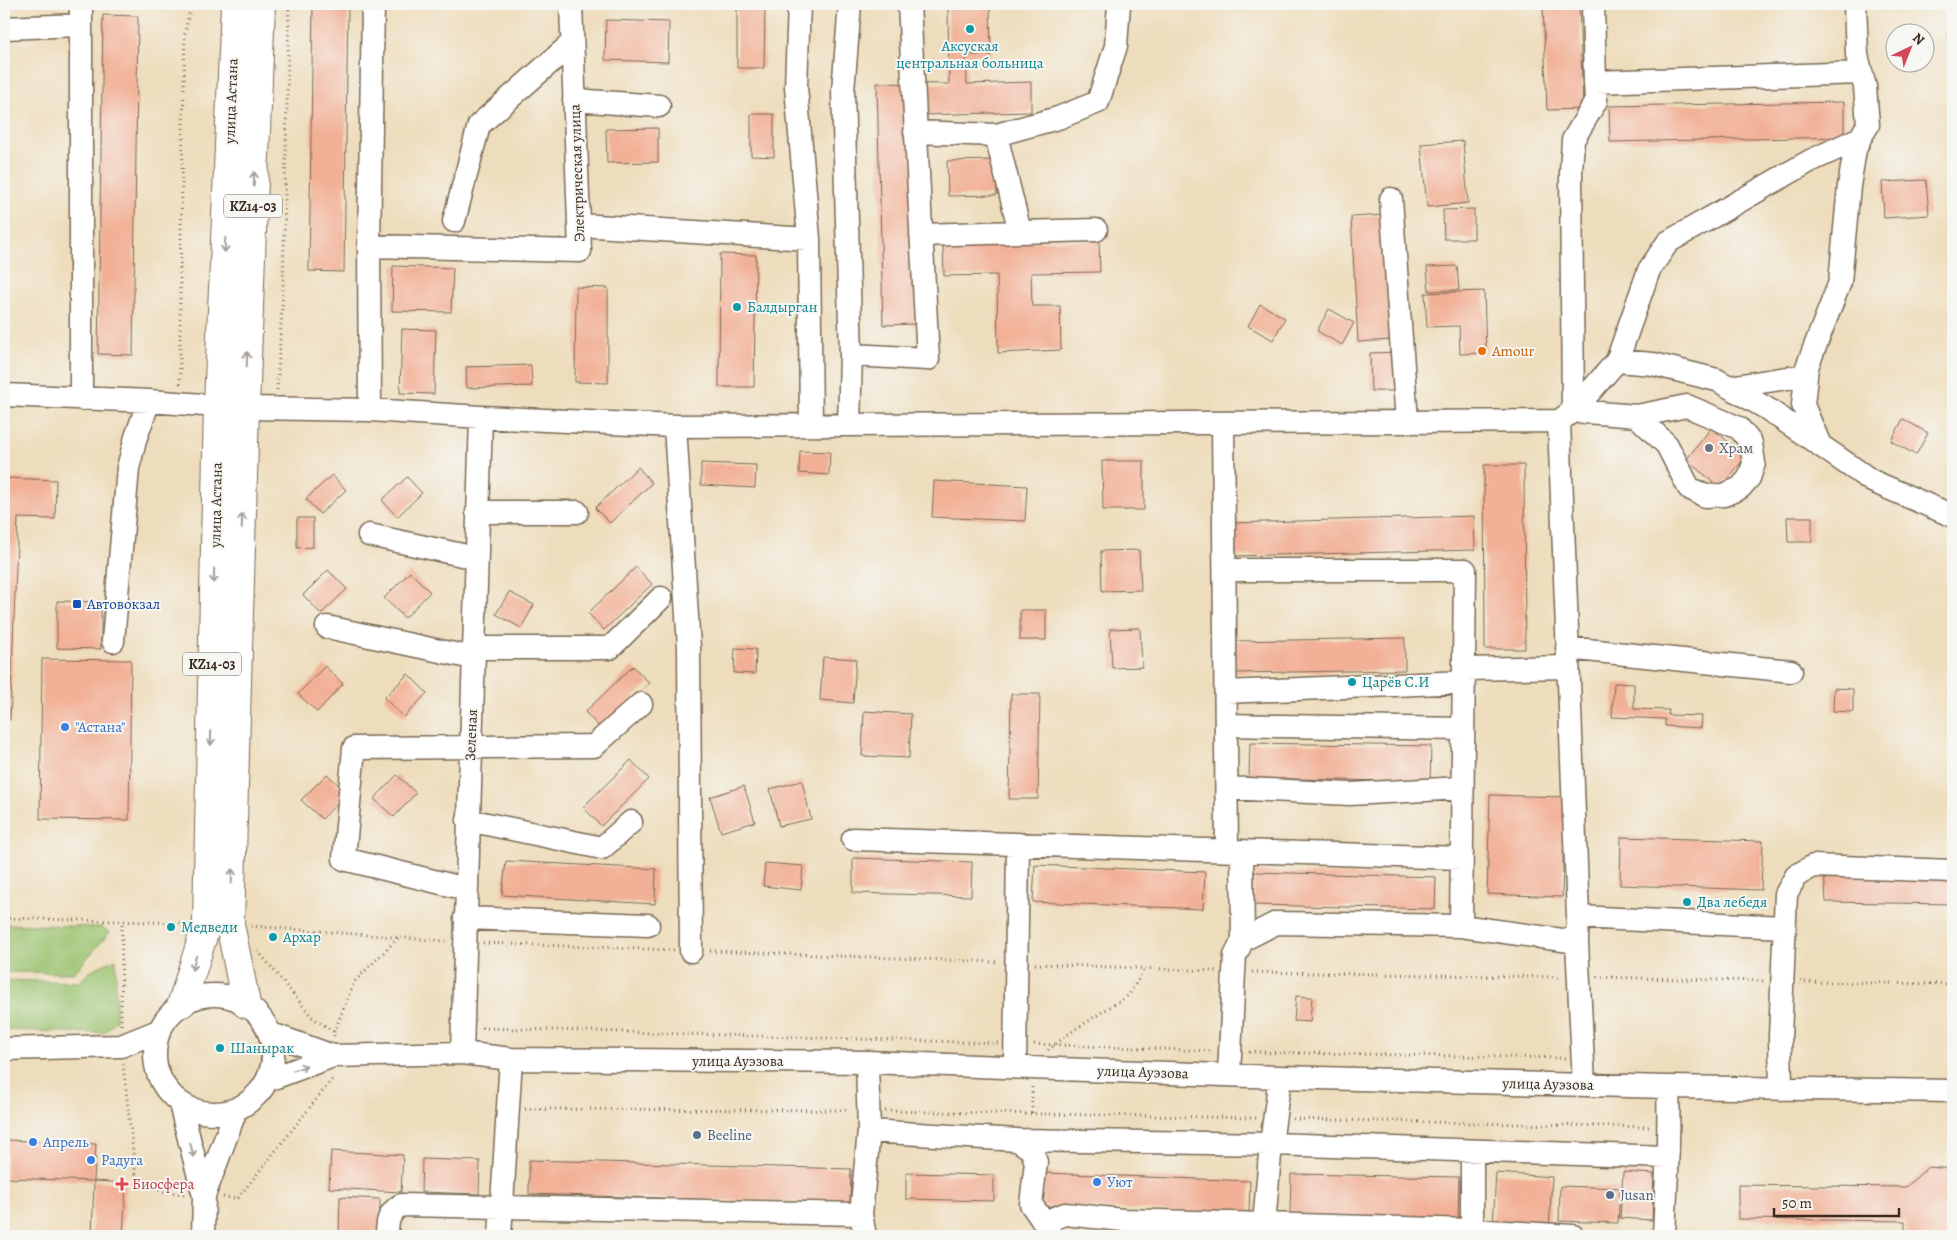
<svg xmlns="http://www.w3.org/2000/svg" width="1957" height="1240" viewBox="0 0 1957 1240" font-family="Alegreya,serif">
<rect width="100%" height="100%" fill="#f6f6f2"/>
<filter id="ink" filterUnits="userSpaceOnUse"><feTurbulence type="fractalNoise" baseFrequency=".02" numOctaves="2"/><feDisplacementMap in="SourceGraphic" scale="10" xChannelSelector="R" yChannelSelector="G"/><feConvolveMatrix kernelMatrix="1 2 1 2 8 2 1 2 1" color-interpolation-filters="sRGB"/></filter>
<filter id="wash" filterUnits="userSpaceOnUse"><feTurbulence type="fractalNoise" baseFrequency=".0096" numOctaves="4" result="noise"/><feDisplacementMap in="SourceGraphic" scale="20" xChannelSelector="R" yChannelSelector="G"/><feGaussianBlur stdDeviation="1.12" result="paint"/><feColorMatrix in="noise" values="0 0 0 0 0 0 0 0 0 0 0 0 0 0 0 0 0 1.4 0 .05"/><feComposite in="paint" operator="in"/></filter>
<g filter="url(#wash)">
<rect width="100%" height="100%" fill="#eeddbc"/>
<!-- green -->
<path fill="#9cc36f" stroke="#6c7646" d="M4,924L100,927L110,932L74,973L4,972Z
M116,959V1021L104,1033L4,1030V980L79,982L93,969Z"/>
<g id="blocks">
<!-- building -->
<path fill="#f2b196" d="M313,4H348L344,272L309,271Z
M948,4H990L991,55H966L967,84L1031,82V112L919,115L915,324L883,325L877,83L949,84Z
M1543,4H1579L1583,109L1547,110Z
M1948,4H1953V58H1949Z
M737,5L765,6L764,68H737Z
M103,15L138,16L133,355L98,354Z
M606,20L669,22L668,62L605,60Z
M1844,102V137L1610,142L1609,106Z
M751,114H774V157L751,156Z
M658,128V162L607,163L606,129Z
M1463,141L1468,203L1427,207L1421,144Z
M996,160L997,195L948,196L947,161Z
M1926,180L1929,215L1884,218L1882,182Z
M1474,209V239H1444L1443,210Z
M1385,215L1392,340L1358,342L1351,217Z
M1099,240L1100,272L1031,273L1032,306H1060L1061,350L998,353L997,275L944,276L943,244Z
M720,254L756,255L754,387H719Z
M393,266L453,268L451,312L392,311Z
M1457,266L1459,290L1429,291L1427,267Z
M576,287L608,288V383L575,382Z
M1484,291L1486,353L1460,354L1459,326L1427,327L1425,293Z
M1260,304L1285,318L1273,340L1248,326Z
M1329,309L1354,323L1342,345L1317,331Z
M402,329L436,330L434,394L400,393Z
M1399,352L1400,391H1371L1370,353Z
M531,365L532,386L467,388L466,367Z
M1903,419L1928,433L1916,455L1891,441Z
M1711,428L1746,456L1721,488L1686,460Z
M800,451L830,452L829,475L799,473Z
M1102,461H1144V510H1103Z
M701,463L756,465L755,488L701,485Z
M1484,465H1524L1525,649H1485Z
M638,467L652,483L610,523L595,508Z
M332,475L346,490L320,514L306,499Z
M407,477L422,493L397,517L382,500Z
M4,478L56,480L55,519L18,518L10,720L4,719Z
M934,481L1027,486L1025,521L932,517Z
M1474,516L1475,550L1232,556L1231,523Z
M1787,517H1812V542H1788Z
M297,518H313V547L297,548Z
M1139,550L1141,590L1102,591L1101,551Z
M636,567L652,584L604,630L588,613Z
M328,570L347,589L321,614L303,595Z
M410,572L430,592L405,618L384,598Z
M509,592L534,605L521,628L496,614Z
M57,601L101,602V649L57,648Z
M1020,610H1046V640H1020Z
M1140,628L1142,667L1112,668L1110,629Z
M1405,638V670L1235,673L1234,641Z
M735,648L756,649L755,674L734,673Z
M823,657L856,659L853,703L820,700Z
M42,659L131,660L129,820L40,819Z
M325,666L343,684L317,712L298,694Z
M633,666L649,683L601,729L585,712Z
M408,674L427,693L404,717L384,698Z
M1614,683L1634,684V709L1669,710L1668,715L1702,716L1701,728L1665,726V719L1612,717Z
M1834,688L1853,689V712L1833,711Z
M1011,694H1040L1038,799H1009Z
M864,711L911,714L909,758L862,756Z
M1250,743L1431,746L1430,782L1249,778Z
M631,760L649,779L601,826L583,807Z
M327,774L347,793L322,819L301,800Z
M397,775L416,793L394,817L374,799Z
M802,781L811,819L779,826L770,789Z
M744,786L755,822L721,832L710,797Z
M1490,795L1565,797L1562,897L1487,894Z
M1621,837L1763,841L1761,890L1620,885Z
M853,858L972,862L971,896L853,893Z
M506,861L656,869L655,904L502,895Z
M765,863L803,866L801,890L763,886Z
M1035,865L1205,872L1203,909L1033,902Z
M1254,872L1436,877L1435,909L1254,905Z
M1824,872L1953,875V904L1826,902Z
M1296,996L1312,997L1310,1022L1294,1021Z
M7,1140L96,1144L94,1181L6,1178Z
M331,1151L403,1155L401,1192L329,1188Z
M422,1159L480,1161L479,1194L421,1192Z
M529,1160L851,1169L850,1204L529,1194Z
M1928,1167L1953,1169V1236H1905V1221L1738,1219V1185L1906,1187Z
M1623,1172L1654,1174L1652,1220L1620,1218Z
M906,1173L994,1175V1201L906,1199Z
M1044,1173L1250,1181L1249,1214L1043,1206Z
M1496,1173L1552,1177L1549,1230L1493,1226Z
M1291,1174L1459,1177L1458,1218L1290,1214Z
M94,1181L126,1183L123,1236H92Z
M1560,1186L1620,1188L1618,1223L1559,1221Z
M340,1197L380,1199L379,1236H339Z"/>
</g>
</g>
<g filter="url(#ink)">
<use href="#blocks" fill-opacity="0" stroke="#7a6955" stroke-width="1"/>
<g fill="none" stroke-linecap="round" stroke-linejoin="round">
<!-- minor casing -->
<g stroke="#7a6955" stroke-width="25">
<path id="minor" d="M81,4V399
M799,4L796,87L809,239L811,425
M1593,4L1595,82L1861,73
M4,28L80,25
M574,100L659,106
M915,132L996,135L1020,232L921,235
M996,135L1058,118L1098,102L1116,46L1119,4
M1391,199L1407,422
M454,221L479,125L572,43
M579,225L809,239
M1020,232L1096,230
M369,246L580,251L571,4
M851,355L928,359L909,4
M1617,361L1653,364L1717,380L1766,408L1872,481L1953,516
M1729,387L1806,375
M4,395L149,401L245,408L370,410L481,417L675,426L1559,421L1573,411L1637,416L1687,406L1739,428L1751,443L1754,463L1749,478L1740,488L1724,495L1705,496L1689,488L1667,445L1637,416
M370,410L369,246L373,4
M1573,411L1617,361L1649,270L1668,242L1810,161L1860,138L1868,125L1865,87L1857,55L1855,4
M1573,411L1571,172L1573,140L1596,101L1595,82
M1559,421L1578,917L1577,942L1584,1085
M1223,423L1227,850
M849,425L851,355L843,91L850,4
M675,426L689,648L691,951
M1820,445L1803,405L1807,367L1840,282L1849,186L1855,150L1860,138
M477,512H577
M369,535L476,558
M1225,570H1465L1461,926L1577,942
M327,627L473,658
M113,641L128,468L136,437L149,401
M473,648H610L661,598
M1567,648L1791,671
M1464,669L1568,667
M1226,692L1464,682
M1226,725L1463,729
M1227,788L1350,794L1462,788
M468,820L602,848L631,822
M853,839L1461,858
M1242,851L1243,940
M466,889L344,859L354,748L594,746L641,704
M1578,917L1784,927
M465,918L648,925
M155 1054a59 59 0 1 1 118 0a59 59 0 1 1-118 0Z
M269,1033L333,1056
M4,1049L121,1046L158,1031
M462,1053L481,417
M1015,1067L1018,844
M1229,1075L1234,972L1235,956L1243,940L1276,923L1461,926
M268,1080L333,1056L462,1053L511,1059L867,1062L1280,1077L1668,1087L1953,1091
M1781,1089L1780,1037L1786,894L1796,876L1813,866L1953,871
M180,1104L204,1196L203,1236
M869,1131L1017,1140L1031,1149L1036,1162L1031,1204L1047,1227
M1017,1140L1271,1144L1667,1157
M204,1196L236,1110
M1264,1224L1472,1230L1573,1236
M1472,1230V1151
M387,1236C387,1222 388,1213 401,1205L861,1214
M500,1236L511,1059
M865,1236L861,1214L869,1131L867,1062
M1045,1236L1047,1227L1054,1218L1065,1214L1123,1220L1264,1224L1271,1144L1280,1077
M1664,1236C1666,1186 1670,1137 1668,1087"/>
</g>
<!-- major casing -->
<g stroke="#7a6955" stroke-width="30">
<path id="major" d="M182,1003L207,923L218,405L235,4
M246,1004L230,924L245,408L261,4"/>
</g>
<!-- path -->
<path stroke="#7a6955" stroke-width="3" stroke-dasharray="1 4" stroke-linecap="butt" d="M180,384V283L185,33L191,4
M277,390L283,290L289,4
M4,918L186,923
M251,926L446,941
M483,943L674,950
M258,951L312,1017L334,1032V1036
M710,951L999,962
M1035,964L1216,971
M1252,972L1561,977
M1597,977L1763,981
M1800,982L1953,984
M121,1025L122,921
M482,1028L998,1043
M334,1032L354,982L399,937
M1034,1044L1213,1051
M1048,1050L1074,1030L1129,995L1145,968
M1249,1052L1565,1058
M123,1064L136,1177L162,1192L185,1194
M1032,1087V1114
M525,1109L849,1110
M885,1111L1257,1118
M1293,1119L1651,1127
M223,1197L238,1198L334,1077"/>
<!-- minor -->
<use href="#minor" stroke="#fff" stroke-width="22"/>
<!-- major -->
<use href="#major" stroke="#fff" stroke-width="28"/>
</g>
<!-- one-way arrows -->
<defs><path id="oneway-shaft" d="M-6 0H5M1.5-3L5.5 0L1.5 3" fill="none" stroke-width="1.6" stroke-linecap="round" stroke-linejoin="round" transform="scale(1.25)"/></defs>
<g stroke="#a79f9a">
<use href="#oneway-shaft" transform="translate(254 179) rotate(-88)"/>
<use href="#oneway-shaft" transform="translate(225 245) rotate(92)"/>
<use href="#oneway-shaft" transform="translate(247 359) rotate(-88)"/>
<use href="#oneway-shaft" transform="translate(242 521) rotate(-88)"/>
<use href="#oneway-shaft" transform="translate(214 576) rotate(91)"/>
<use href="#oneway-shaft" transform="translate(211 738) rotate(91)"/>
<use href="#oneway-shaft" transform="translate(232 876) rotate(-88)"/>
<use href="#oneway-shaft" transform="translate(194 963) rotate(107)"/>
<use href="#oneway-shaft" transform="translate(300 1068) rotate(-20)"/>
<use href="#oneway-shaft" transform="translate(192 1150) rotate(75)"/>
</g>
</g>
<!-- markers -->
<g fill="#0f9aa8" stroke="#f6f6f2" stroke-width="2">
<circle cx="970" cy="29" r="5"/>
<circle cx="737" cy="307" r="5"/>
<circle cx="1352" cy="682" r="5"/>
<circle cx="1687" cy="902" r="5"/>
<circle cx="171" cy="927" r="5"/>
<circle cx="273" cy="937" r="5"/>
<circle cx="220" cy="1048" r="5"/>
</g>
<circle fill="#e8710a" stroke="#f6f6f2" stroke-width="2" cx="1482" cy="351" r="5"/>
<circle fill="#6b7280" stroke="#f6f6f2" stroke-width="2" cx="1709" cy="448" r="5"/>
<rect fill="#1a4fb4" stroke="#f6f6f2" stroke-width="2" x="72" y="599" width="10" height="10" rx="2.5"/>
<g fill="#3f7fe0" stroke="#f6f6f2" stroke-width="2">
<circle cx="65" cy="727" r="5"/>
<circle cx="33" cy="1142" r="5"/>
<circle cx="91" cy="1160" r="5"/>
<circle cx="1097" cy="1182" r="5"/>
</g>
<g fill="#5c6f8a" stroke="#f6f6f2" stroke-width="2">
<circle cx="697" cy="1135" r="5"/>
<circle cx="1610" cy="1195" r="5"/>
</g>
<path fill="#e0444e" stroke="#f6f6f2" stroke-width="2" d="M119.5 1176.5h5v5h5v5h-5v5h-5v-5h-5v-5h5z"/>
<g text-anchor="middle" dominant-baseline="central" stroke-width="4" stroke-linejoin="round" paint-order="stroke">
<!-- shield labels -->
<g fill="#f6f6f2" stroke="#73675e" stroke-width="1">
<rect x="224" y="194.5" width="58" height="23" rx="4"/>
<rect x="183" y="652.5" width="58" height="23" rx="4"/>
</g>
<g font-size="14" font-weight="bold" fill="#3b2a1e">
<text x="253" y="206">KZ14-03</text>
<text x="212" y="664">KZ14-03</text>
</g>
<!-- culture labels -->
<g font-size="15" fill="#0d838f" stroke="#f6f6f2" text-anchor="start">
<text x="970" y="46" text-anchor="middle">Аксуская<tspan x="970" dy="17">центральная больница</tspan></text>
<text x="747" y="307">Балдырган</text>
<text x="1362" y="682">Царёв С.И</text>
<text x="1697" y="902">Два лебедя</text>
<text x="181" y="927">Медведи</text>
<text x="283" y="937">Архар</text>
<text x="230" y="1048">Шанырак</text>
</g>
<!-- street labels -->
<g font-size="15" fill="#3b2a1e" stroke="#f6f6f2">
<text transform="translate(231 101) rotate(-88)">улица Астана</text>
<text transform="translate(577 173) rotate(-92)">Электрическая улица</text>
<text transform="translate(216 505) rotate(-89)">улица Астана</text>
<text transform="translate(471 735) rotate(-88)">Зеленая</text>
<text x="738" y="1061">улица Ауэзова</text>
<text transform="translate(1143 1072) rotate(2)">улица Ауэзова</text>
<text transform="translate(1548 1084) rotate(1)">улица Ауэзова</text>
</g>
<!-- food labels -->
<g font-size="15" fill="#c56008" stroke="#f6f6f2" text-anchor="start">
<text x="1492" y="351">Amour</text>
</g>
<!-- worship labels -->
<g font-size="15" fill="#5b616d" stroke="#f6f6f2" text-anchor="start">
<text x="1719" y="448">Храм</text>
</g>
<!-- transit labels -->
<g font-size="15" fill="#164399" stroke="#f6f6f2" text-anchor="start">
<text x="87" y="604">Автовокзал</text>
</g>
<!-- shop labels -->
<g font-size="15" fill="#366cbe" stroke="#f6f6f2" text-anchor="start">
<text x="75" y="727">"Астана"</text>
<text x="43" y="1142">Апрель</text>
<text x="101" y="1160">Радуга</text>
<text x="1107" y="1182">Уют</text>
</g>
<!-- service labels -->
<g font-size="15" fill="#4e5e75" stroke="#f6f6f2" text-anchor="start">
<text x="707" y="1135">Beeline</text>
<text x="1620" y="1195">Jusan</text>
</g>
<!-- health labels -->
<g font-size="15" fill="#be3a42" stroke="#f6f6f2" text-anchor="start">
<text x="132" y="1184">Биосфера</text>
</g>
</g>
<!-- margin -->
<rect width="1957" height="1240" fill="none" stroke="#f6f6f2" stroke-width="20"/>
<!-- north arrow -->
<g transform="translate(1910 48) rotate(43)"><circle r="24" fill="#f6f6f2" stroke="#aba49d"/>
<path d="M0-4L9 19L0 12L-9 19Z" fill="#d1495b"/>
<text y="-8" font-size="14" font-weight="bold" text-anchor="middle" fill="#3b2a1e">N</text>
</g>
<!-- scale -->
<path d="M1774 1208v8h125v-8" fill="none" stroke="#3b2a1e" stroke-width="2.5"/>
<text x="1782" y="1208" font-size="15" fill="#3b2a1e" stroke="#f6f6f2" stroke-width="4" paint-order="stroke">50 m</text>
</svg>
